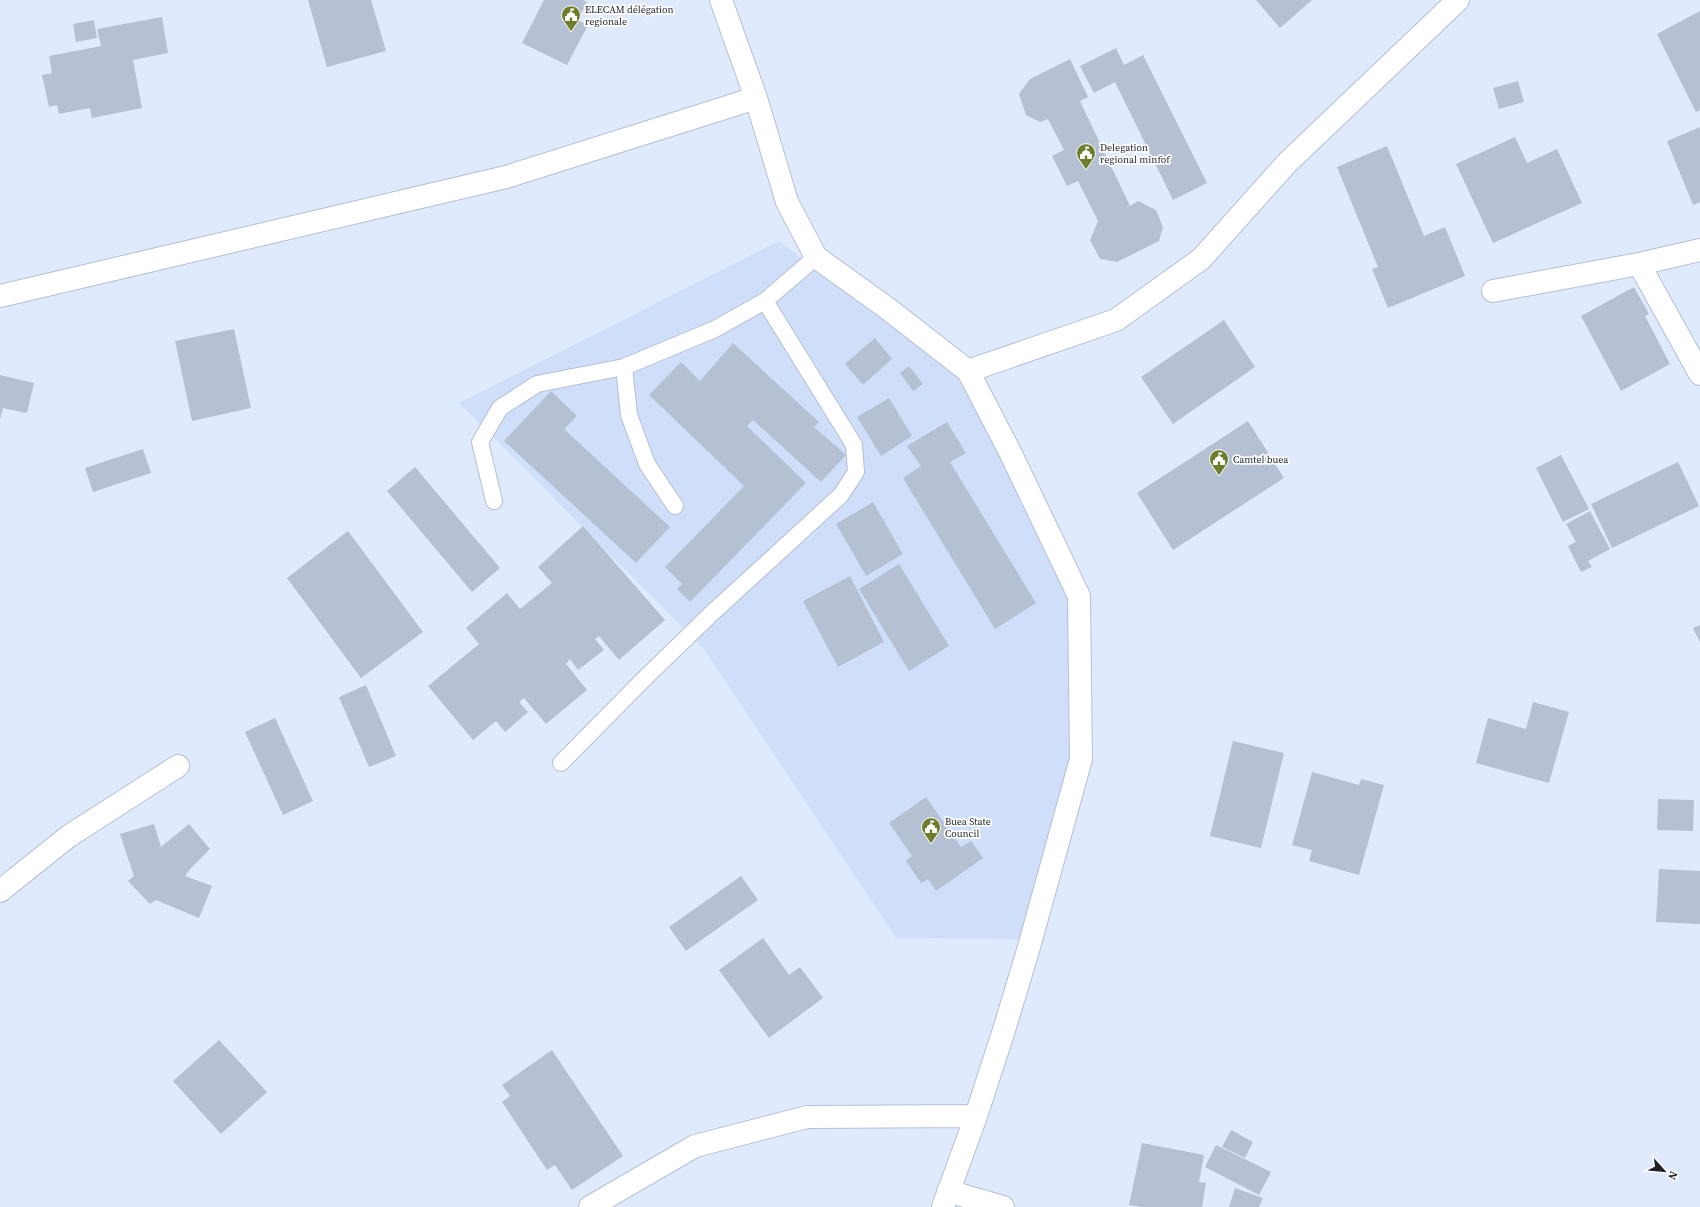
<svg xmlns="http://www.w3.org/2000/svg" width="1700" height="1207" viewBox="0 0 1700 1207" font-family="'Source Serif 4',serif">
<rect width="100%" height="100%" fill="#dfeafe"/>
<!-- built -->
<path fill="#d0dff9" d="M779,241L957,375L1073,595L1077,757L1027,939L896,938L703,648L459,403Z"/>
<!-- building -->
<path fill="#b5c0d3" d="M308,0H371L386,51L327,67Z
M544,0H583L587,2L578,20L588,25L567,65L522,43Z
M1256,0H1312L1280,28Z
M1700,11V110L1696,112L1657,34Z
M162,17L168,53L133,60L142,108L92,118L90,108L59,114L57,105L49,107L42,75L52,73L49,56L101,46L97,29Z
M94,20L97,38L76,42L73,24Z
M1116,48L1124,65L1143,55L1207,183L1173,200L1115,82L1094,93L1080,66Z
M1070,59L1088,97L1080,101L1130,206L1138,201L1156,210L1163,227L1159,241L1117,262L1100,259L1090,240L1098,221L1078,181L1067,186L1052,156L1064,150L1048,119L1040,122L1026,115L1019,94L1030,79Z
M1518,81L1524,102L1499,109L1493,88Z
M1700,127V202L1693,205L1667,141Z
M1515,137L1527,163L1557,149L1582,203L1493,243L1456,164Z
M1387,146L1424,236L1445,227L1465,276L1388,308L1372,269L1378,267L1337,167Z
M1634,287L1649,314L1645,316L1670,364L1621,391L1581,316Z
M1224,320L1255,367L1173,424L1141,377Z
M234,329L251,408L192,421L175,341Z
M875,338L892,359L863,385L845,364Z
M733,343L819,422L814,427L846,455L821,482L753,420L747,426L806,483L690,602L677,589L682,584L665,567L744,486L649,395L681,362L700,381Z
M909,366L923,384L913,391L900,373Z
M0,375L34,383L27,413L3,408L0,419Z
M551,391L577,416L564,429L670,527L636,563L504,441Z
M889,398L912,436L881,456L857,417Z
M1248,421L1284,478L1173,550L1137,493Z
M947,422L966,453L950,462L1036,603L995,629L903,478L921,466L907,446Z
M143,449L151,473L93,492L85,468Z
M1561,455L1589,509L1563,522L1536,468Z
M1678,462L1699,506L1612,548L1591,504Z
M415,467L500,568L472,592L387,491Z
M873,502L903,554L866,576L836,524Z
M1590,511L1610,549L1588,561L1592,567L1581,572L1568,546L1576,542L1566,524Z
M583,526L665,620L619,660L599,636L595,639L604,650L578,670L570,659L566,664L587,690L546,724L524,698L519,702L528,712L505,732L496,721L473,740L428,686L479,644L466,628L507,593L520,609L552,583L538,567Z
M348,531L423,632L361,678L287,578Z
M899,564L949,646L909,671L859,589Z
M850,576L884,642L838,667L803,601Z
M1700,625V642L1693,628Z
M366,685L396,756L369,767L339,697Z
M1533,702L1569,712L1549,783L1476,763L1488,718L1526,729Z
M275,718L313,801L283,815L245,732Z
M1233,741L1284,753L1261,848L1210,836Z
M1312,772L1359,785L1361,779L1384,785L1359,875L1309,861L1312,850L1292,845Z
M926,797L961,847L971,841L983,858L936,891L928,879L921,883L906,861L912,856L889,823Z
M1658,799L1694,800L1693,831L1657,830Z
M154,824L161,847L189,824L210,849L191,868L185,876L212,886L199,918L156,900L150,904L128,881L134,876L120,834Z
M1659,869L1700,871V924L1656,922Z
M741,876L758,900L686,951L669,927Z
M763,938L789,975L800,967L823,998L769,1038L719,970Z
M219,1040L267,1092L221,1134L173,1081Z
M552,1050L623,1156L572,1190L555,1165L547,1170L502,1102L510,1096L502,1085Z
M1231,1130L1253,1142L1245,1158L1222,1147Z
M1142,1143L1204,1155L1199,1182L1206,1183L1202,1207H1142L1129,1205Z
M1216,1145L1271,1172L1259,1195L1205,1167Z
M1235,1188L1263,1198L1259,1207H1229Z"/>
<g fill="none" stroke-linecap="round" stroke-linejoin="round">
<!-- lane casing -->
<g stroke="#b5bfd3" stroke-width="18">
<path id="lane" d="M624,367L629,415L647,464L675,506
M494,501L480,442L500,408L537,384L624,367L715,329L765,301L816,257
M561,763L645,678L711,614L841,495L856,472L854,445L765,301"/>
</g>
<!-- street casing -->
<g stroke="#b5bfd3" stroke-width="24">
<path id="street" d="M721,0L756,98L787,202L816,257L887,308L968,371L1010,452L1079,596L1081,759L1029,947L1004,1030L976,1116L943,1207
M1700,250L1639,264L1700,374
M1493,291L1639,264
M0,296L506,177L756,98
M968,371L1116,320L1201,259L1288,162L1458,0
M0,891L69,836L178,766
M948,1191L1003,1207
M590,1207L695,1146L807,1117L976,1116"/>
</g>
<!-- lane -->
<use href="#lane" stroke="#fff" stroke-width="16"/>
<!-- street -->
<use href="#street" stroke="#fff" stroke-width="22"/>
</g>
<!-- icons -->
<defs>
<g id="civic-pin" transform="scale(1)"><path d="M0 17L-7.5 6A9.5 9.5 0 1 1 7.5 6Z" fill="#6d7d2b" stroke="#fff"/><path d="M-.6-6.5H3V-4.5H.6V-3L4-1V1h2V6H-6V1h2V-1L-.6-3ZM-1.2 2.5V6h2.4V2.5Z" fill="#fff"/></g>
</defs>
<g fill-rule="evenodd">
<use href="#civic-pin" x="571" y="15"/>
<use href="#civic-pin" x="1086" y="153"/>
<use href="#civic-pin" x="1219" y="459"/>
<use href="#civic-pin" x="931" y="827"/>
</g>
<g text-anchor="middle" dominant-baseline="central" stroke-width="3.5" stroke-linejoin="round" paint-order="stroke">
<!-- poi labels -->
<g font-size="10" fill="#1c2027" stroke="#fff" text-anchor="start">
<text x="585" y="9">ELECAM délégation<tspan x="585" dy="12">regionale</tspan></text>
<text x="1100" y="147">Delegation<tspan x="1100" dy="12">regional minfof</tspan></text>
<text x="1233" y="459">Camtel buea</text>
<text x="945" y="821">Buea State<tspan x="945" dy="12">Council</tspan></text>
</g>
</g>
<!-- north arrow -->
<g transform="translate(1664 1171) rotate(117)" stroke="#ffffff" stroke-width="3" paint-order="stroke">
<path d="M0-3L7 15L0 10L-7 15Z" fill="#1c2027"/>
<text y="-6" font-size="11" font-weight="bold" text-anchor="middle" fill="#1c2027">N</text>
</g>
</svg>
